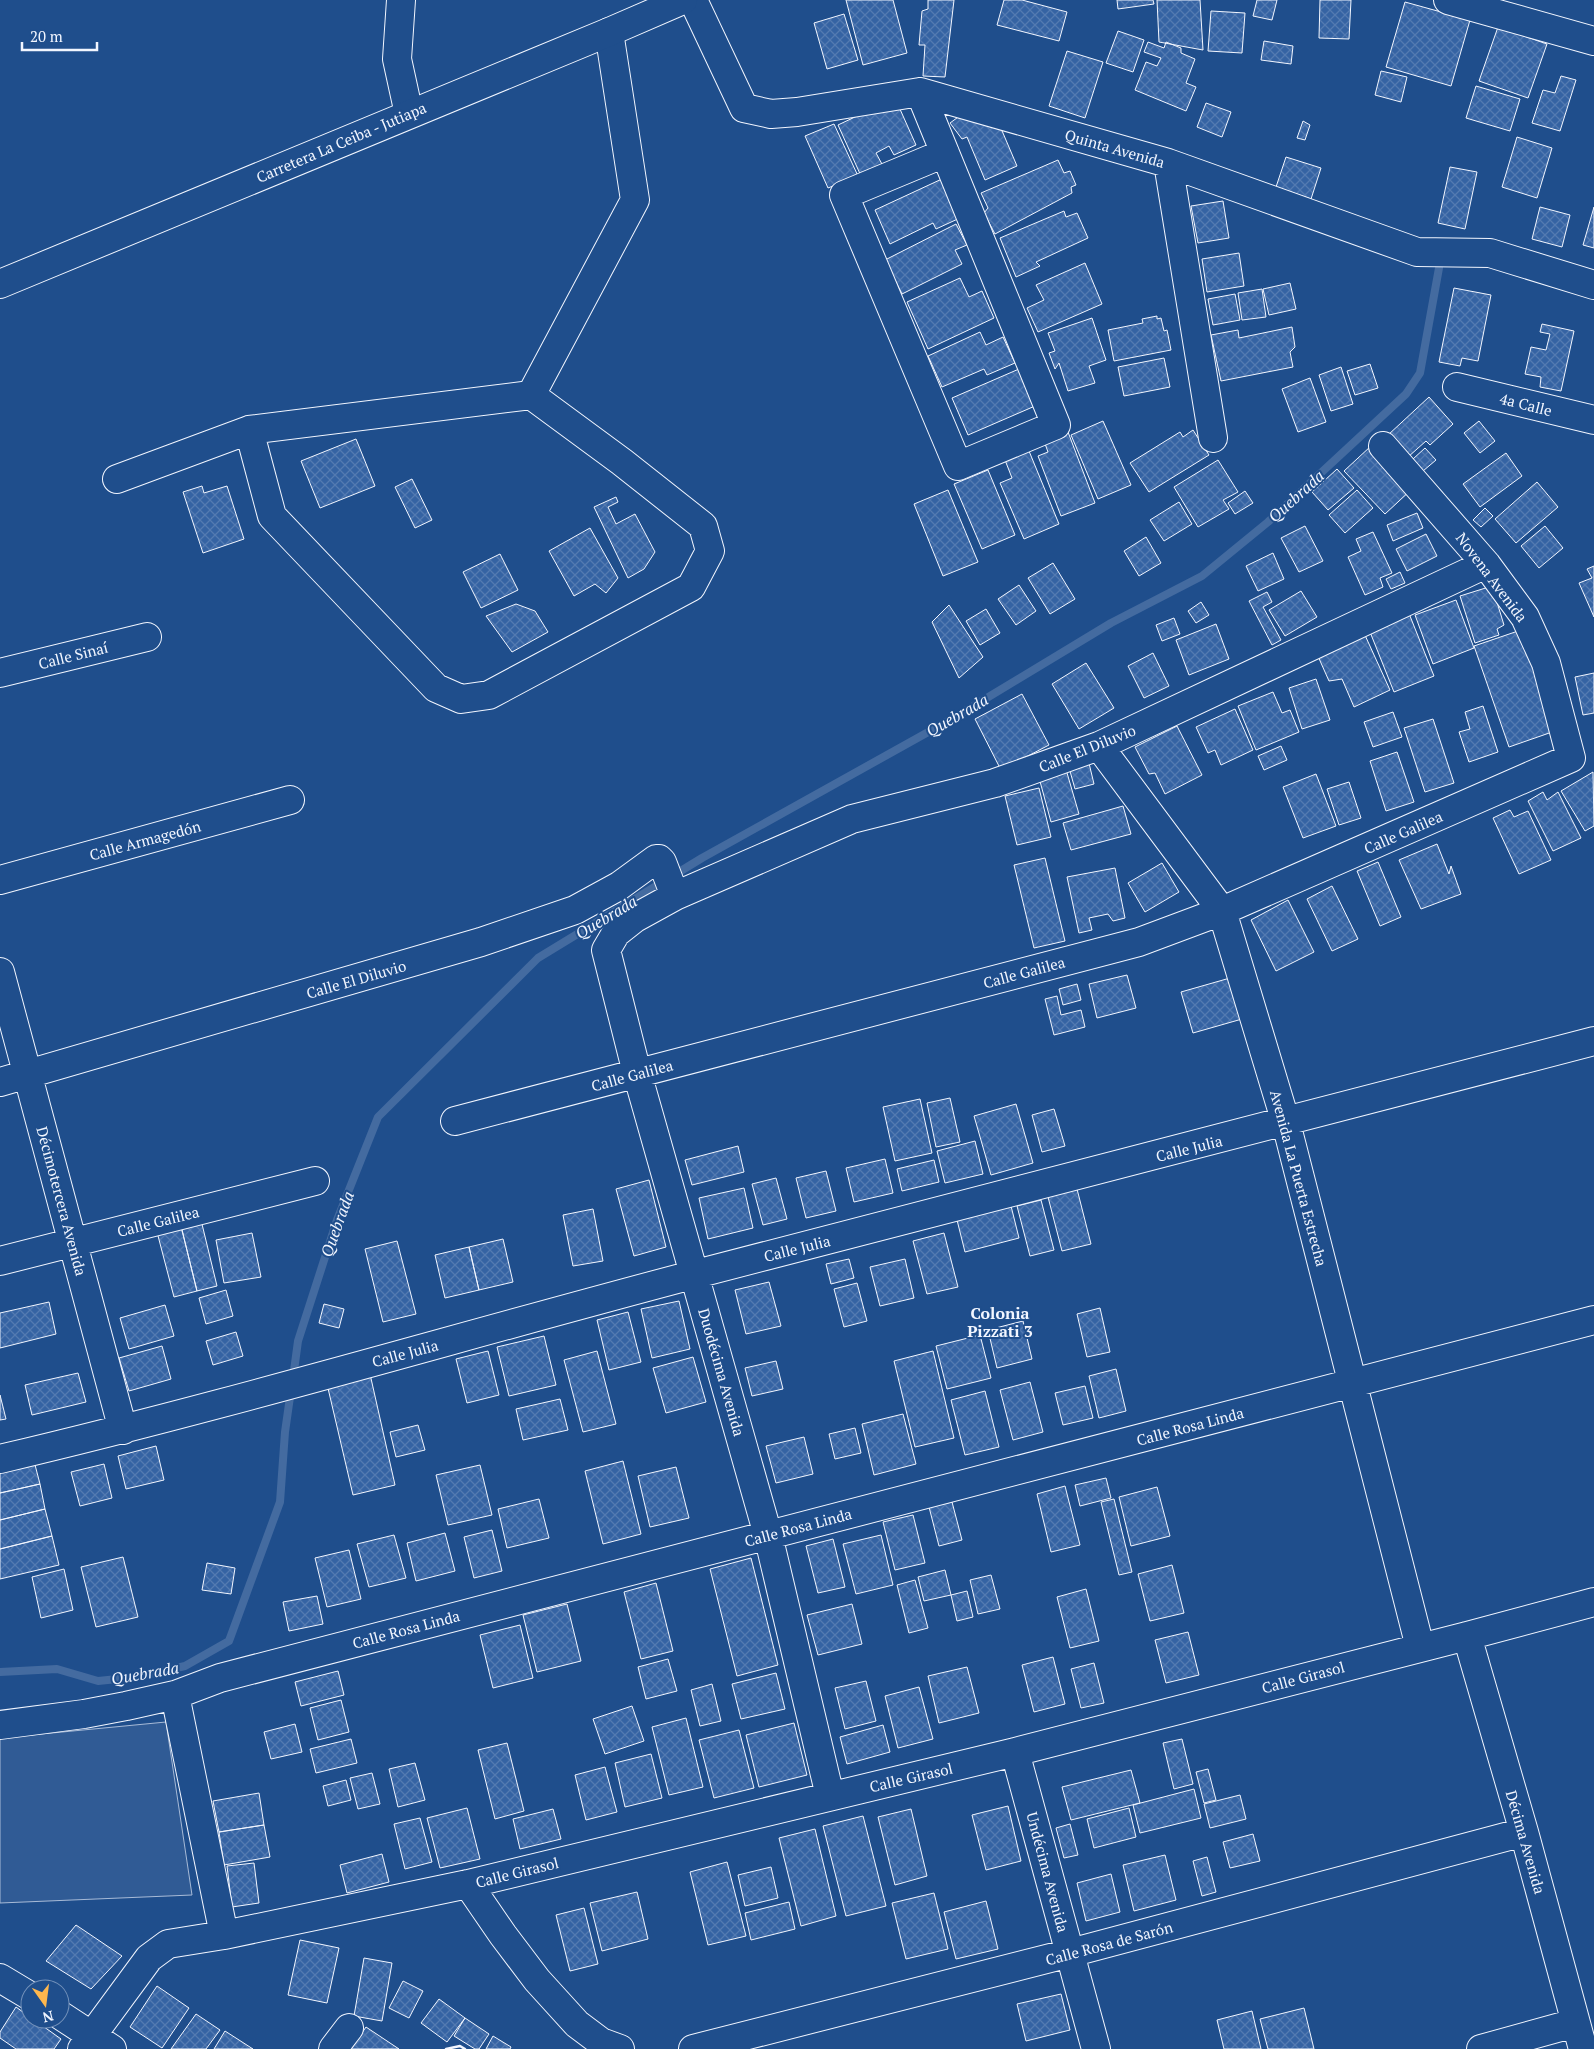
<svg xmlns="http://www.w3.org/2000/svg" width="1594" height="2049" viewBox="0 0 1594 2049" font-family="'PT Serif',serif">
<defs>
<pattern id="building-cross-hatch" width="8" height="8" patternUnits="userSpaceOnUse" patternTransform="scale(1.25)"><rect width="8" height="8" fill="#3563a3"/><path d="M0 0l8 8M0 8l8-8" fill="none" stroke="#537ab1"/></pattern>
</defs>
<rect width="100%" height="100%" fill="#1f4e8c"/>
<!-- built -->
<path fill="#305b95" stroke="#a8bbd7" d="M166,1722L192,1895L0,1903V1738Z"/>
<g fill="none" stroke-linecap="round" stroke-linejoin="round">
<!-- stream -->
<path stroke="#446ba0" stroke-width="8" d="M293,1378L298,1341L337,1220L378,1117L538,958L702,858L957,716L1111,623L1202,576L1268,522L1406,394L1420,373L1439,268
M0,1672L57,1669L98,1681L137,1677L185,1666L229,1641L280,1502L285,1432L291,1390"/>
</g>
<!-- building -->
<path fill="url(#building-cross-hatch)" stroke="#f2f6ff" d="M846,0H893L907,53L863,65Z
M928,0H954L945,77L923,76L925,45H919L922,11L928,9Z
M1004,0H1022L1067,12L1059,41L997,25Z
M1117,0H1153L1154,4L1118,9Z
M1157,0H1200L1203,50L1159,42Z
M1257,0H1277L1272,20L1253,16Z
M1320,0H1351L1349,39L1319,38Z
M1405,2L1470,20L1451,86L1386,67Z
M1211,11L1245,13L1242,53L1208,51Z
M844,14L858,60L827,69L814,23Z
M1498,27L1547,44L1528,98L1479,81Z
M1118,31L1144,40L1133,72L1106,63Z
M1264,41L1293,46L1291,64L1261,60Z
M1148,42L1164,48L1166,42L1181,48V53L1195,59L1186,83L1196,87L1186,111L1135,90L1146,62L1157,66L1161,58L1144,52Z
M1067,51L1103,62L1085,118L1049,106Z
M1381,71L1407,77L1401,102L1375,95Z
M1561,76L1576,80L1560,131L1532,123L1543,90L1555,93Z
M1476,86L1520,99L1510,131L1466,118Z
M895,98L916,145L894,155L889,146L876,153L883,166L861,176L838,125Z
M1206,103L1231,112L1222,137L1197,127Z
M965,112L1000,126L1017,166L985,180L967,137L962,139L950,123Z
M1303,121L1310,125L1305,140L1297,138Z
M834,124L858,176L828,188L805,136Z
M1517,137L1552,148L1537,198L1502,187Z
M1286,157L1321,168L1311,199L1276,187Z
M1058,160L1064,173L1070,171L1076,185L1071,187L1072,193L995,234L984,213L988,208L981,193Z
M1450,167L1477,172L1465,229L1438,223Z
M944,178L962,217L936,229L933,223L890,244L875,210Z
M1223,201L1229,238L1198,243L1191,206Z
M1540,207L1570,215L1562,247L1532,239Z
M1594,207V248L1583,245Z
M1064,211L1066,217L1077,213L1088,238L1036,262L1040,266L1016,277L1000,238Z
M956,224L967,245L955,250L962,264L902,294L885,260Z
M1239,253L1244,286L1207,292L1202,259Z
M1085,263L1102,304L1038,332L1027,308L1044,300L1036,285Z
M960,278L969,297L982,291L994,318L928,349L907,302Z
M1290,283L1296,309L1269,315L1263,289Z
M1454,288L1491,295L1478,361L1462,358L1460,366L1439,362Z
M1262,289L1266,317L1242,320L1238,293Z
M1235,294L1240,320L1213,325L1208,299Z
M1157,316V319L1161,318L1164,331L1167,330L1171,350L1114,361L1108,330L1143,323L1142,319Z
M1092,318L1106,360L1089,366L1095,383L1068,391L1059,363L1055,369L1049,353L1055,351L1048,333Z
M1542,324L1574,331L1561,391L1540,387L1541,377L1525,374L1531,347L1546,350L1550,334L1540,332Z
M1292,327L1295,347L1290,352L1293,367L1221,381L1211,335L1238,330L1239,338Z
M980,332L986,345L1003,337L1015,363L987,375L984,369L942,387L928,356Z
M1164,358L1170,387L1124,396L1118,367Z
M1370,364L1378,388L1355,395L1347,371Z
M1341,367L1353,404L1331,411L1319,375Z
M1019,369L1035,406L968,435L952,398Z
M1310,378L1326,422L1298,432L1282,389Z
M1429,397L1453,424L1430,445L1426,441L1408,457L1388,435Z
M1103,421L1131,485L1098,499L1071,435Z
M1479,421L1495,441L1480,453L1464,433Z
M1193,430L1209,455L1149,492L1130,463L1180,432L1183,437Z
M1068,432L1095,503L1061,516L1038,456L1048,452L1044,441Z
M356,439L375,486L320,508L301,461Z
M1371,446L1412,489L1385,514L1344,471Z
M1425,448L1436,460L1423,471L1413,459Z
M1029,451L1059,524L1024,539L1000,483L1012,478L1005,460Z
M1506,453L1522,476L1480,507L1463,484Z
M1218,460L1238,492L1223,500L1229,509L1198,527L1174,487Z
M1337,469L1354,488L1328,510L1312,492Z
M988,470L1015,535L982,549L954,484Z
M412,479L432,520L415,528L395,487Z
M1537,482L1558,507L1516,543L1495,519Z
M202,486L204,493L227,486L244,539L203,553L183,492Z
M948,490L978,562L943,576L914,504Z
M1357,490L1373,508L1345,533L1329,515Z
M1245,491L1253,503L1235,514L1228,503Z
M616,497L618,502L608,507L616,524L635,514L655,552L644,569L628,578L594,507Z
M1179,502L1192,524L1164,541L1150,520Z
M1485,508L1493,516L1481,527L1473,520Z
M1417,513L1423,528L1393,541L1387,525Z
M1305,526L1323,561L1299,572L1281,538Z
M1545,526L1563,548L1539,568L1521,546Z
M590,528L618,578L606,593L595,584L574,596L549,551Z
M1373,532L1392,573L1380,578L1383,587L1365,595L1348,557L1361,551L1356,539Z
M1426,534L1437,556L1407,571L1396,549Z
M1146,537L1161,563L1139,576L1124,551Z
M1273,553L1284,579L1258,591L1246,566Z
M500,554L518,590L481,608L463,572Z
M1053,563L1075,599L1050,614L1028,578Z
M1594,566V617L1579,583L1592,578L1587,569Z
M1400,572L1405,583L1391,589L1386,579Z
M1019,585L1036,611L1016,625L998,599Z
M1492,586L1504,625L1497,629L1499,635L1475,643L1460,596Z
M1301,591L1317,617L1285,636L1269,610Z
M1267,592L1272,602L1263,607L1281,640L1272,645L1249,601Z
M1456,600L1474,648L1433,664L1415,615Z
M1201,602L1209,615L1196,623L1188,611Z
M516,604L535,611L548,632L512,652L486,616Z
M949,605L983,657L959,678L932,622Z
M986,609L1000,633L980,645L966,621Z
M1408,611L1434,676L1394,692L1368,627Z
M1174,618L1180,634L1162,641L1156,625Z
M1216,624L1229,659L1189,675L1176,640Z
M1521,630L1555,731L1509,747L1474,646Z
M1364,633L1390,690L1354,707L1342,679L1329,681L1317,654Z
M1153,653L1169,686L1144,698L1128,666Z
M1086,663L1114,708L1079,729L1052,684Z
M1594,673V713L1583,715L1575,677Z
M1316,679L1330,720L1302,729L1289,688Z
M1273,692L1282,713L1290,710L1299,732L1256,750L1238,706Z
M1022,694L1049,745L1001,770L975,719Z
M1483,706L1498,752L1469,762L1459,732L1470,729L1465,712Z
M1235,709L1253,750L1221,765L1215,750L1208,753L1196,727Z
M1393,712L1402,737L1373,747L1364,722Z
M1433,719L1454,783L1425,792L1404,728Z
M1177,726L1202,775L1165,794L1155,773L1149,774L1135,747Z
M1281,746L1287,760L1264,770L1258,756Z
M1397,752L1414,802L1386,811L1370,761Z
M1088,759L1094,784L1075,789L1068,764Z
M1065,766L1079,814L1051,822L1038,774Z
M1593,772L1594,826L1585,831L1561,791Z
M1316,774L1336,826L1303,838L1283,787Z
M1349,782L1361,818L1339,825L1327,789Z
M1039,788L1051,837L1017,845L1005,796Z
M1543,792L1547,800L1558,792L1581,838L1553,851L1528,801Z
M1123,806L1131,834L1071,850L1063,823Z
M1510,810L1514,817L1528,811L1551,860L1519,874L1493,818Z
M1437,844L1449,874L1451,866L1461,894L1421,909L1399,860Z
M1045,858L1065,941L1034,948L1014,865Z
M1378,862L1401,917L1380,926L1357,871Z
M1162,863L1179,892L1145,912L1128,883Z
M1115,868L1125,918L1113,921L1108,914L1089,918L1092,930L1079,933L1067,877Z
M1332,886L1358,939L1332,951L1307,899Z
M1288,900L1314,952L1276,971L1251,920Z
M1127,975L1136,1008L1097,1018L1089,984Z
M1230,978L1242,1019L1193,1033L1181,992Z
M1077,984L1081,1000L1063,1005L1059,989Z
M1057,996L1061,1015L1081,1010L1085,1027L1054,1035L1045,999Z
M950,1098L960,1142L936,1147L927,1103Z
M920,1099L932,1153L895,1161L883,1107Z
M1016,1104L1033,1163L991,1175L974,1116Z
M1054,1109L1065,1146L1042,1152L1032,1115Z
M975,1141L983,1174L945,1183L937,1151Z
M738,1146L744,1172L692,1185L685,1160Z
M885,1159L893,1193L854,1202L846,1168Z
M934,1160L939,1182L902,1191L897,1169Z
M826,1171L836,1211L806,1218L796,1178Z
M776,1178L787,1219L763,1225L752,1184Z
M649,1180L666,1247L634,1256L616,1189Z
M744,1188L753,1228L708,1239L699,1198Z
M1077,1189L1091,1244L1062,1251L1048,1197Z
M1041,1200L1054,1250L1030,1256L1017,1206Z
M1011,1206L1019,1238L965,1252L957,1220Z
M593,1209L603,1261L573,1266L563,1215Z
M201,1220L217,1286L197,1291L181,1226Z
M181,1226L197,1291L174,1297L157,1232Z
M252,1233L261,1277L224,1283L216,1240Z
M944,1233L958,1287L927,1294L913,1241Z
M503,1239L513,1282L479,1290L469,1247Z
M397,1241L416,1314L383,1322L365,1249Z
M469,1247L479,1290L445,1298L435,1255Z
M849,1259L854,1278L831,1284L826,1264Z
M905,1259L914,1298L880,1306L870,1267Z
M769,1282L781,1326L746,1334L735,1290Z
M857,1283L867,1321L844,1327L834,1289Z
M226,1290L233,1316L206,1324L199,1298Z
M679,1301L690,1349L652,1358L641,1309Z
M49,1302L56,1334L0,1348V1313Z
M324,1304L344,1309L339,1328L319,1323Z
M165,1305L174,1336L129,1349L120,1318Z
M1100,1308L1110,1352L1087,1357L1077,1314Z
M628,1312L641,1362L609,1370L597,1320Z
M1023,1321L1032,1359L997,1368L988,1330Z
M236,1332L243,1356L213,1365L206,1341Z
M980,1335L991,1378L947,1389L936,1346Z
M544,1336L556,1385L509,1396L497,1347Z
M162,1346L171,1379L129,1391L119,1358Z
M488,1351L499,1395L467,1403L456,1359Z
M597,1351L616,1424L583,1432L564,1360Z
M933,1351L954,1438L915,1447L894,1361Z
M693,1357L706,1402L666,1413L653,1368Z
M776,1361L783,1389L752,1396L745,1368Z
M1116,1369L1126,1411L1099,1418L1089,1376Z
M78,1373L86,1402L32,1415L25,1385Z
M370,1374L395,1485L353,1495L327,1384Z
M1030,1382L1043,1432L1013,1440L1000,1390Z
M1085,1386L1093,1418L1063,1425L1055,1393Z
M985,1391L999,1447L965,1455L951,1400Z
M0,1395L6,1419L0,1420Z
M560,1399L568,1430L523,1440L516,1409Z
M903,1414L916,1464L874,1475L862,1424Z
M418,1425L425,1450L396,1457L390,1432Z
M855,1428L861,1453L835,1459L829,1434Z
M804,1437L813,1474L776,1483L766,1446Z
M156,1446L164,1480L126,1489L118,1456Z
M34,1461L40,1484L0,1493V1469Z
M623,1461L641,1534L603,1544L585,1471Z
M104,1464L112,1498L80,1506L71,1472Z
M480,1465L492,1515L448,1525L436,1475Z
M676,1467L689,1518L650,1527L638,1476Z
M1106,1478L1111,1498L1080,1506L1075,1485Z
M40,1484L45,1509L0,1520V1493Z
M1065,1486L1080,1545L1051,1552L1037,1494Z
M1157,1487L1170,1536L1131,1546L1119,1497Z
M539,1499L549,1538L507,1548L498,1509Z
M1114,1499L1132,1572L1119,1575L1101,1502Z
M952,1502L962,1540L939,1546L929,1507Z
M45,1509L52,1536L0,1549V1520Z
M913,1515L925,1563L895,1570L883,1522Z
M492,1530L502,1571L474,1578L464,1537Z
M445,1533L455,1571L416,1581L407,1543Z
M394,1535L406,1578L369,1587L357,1544Z
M881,1535L893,1585L856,1594L843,1544Z
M52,1536L59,1565L0,1579V1549Z
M833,1539L845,1587L818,1593L806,1546Z
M349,1550L361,1599L327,1607L315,1558Z
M123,1557L138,1617L96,1627L81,1567Z
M751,1558L778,1665L737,1676L710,1569Z
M207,1563L235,1568L231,1594L202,1590Z
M1172,1565L1184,1613L1150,1621L1138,1574Z
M64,1569L73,1610L41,1618L32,1577Z
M945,1570L951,1595L924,1601L918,1577Z
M991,1575L1000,1609L978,1614L970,1580Z
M915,1580L928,1628L909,1633L897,1585Z
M656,1583L673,1651L641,1659L624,1592Z
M1086,1589L1099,1641L1070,1648L1057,1597Z
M967,1591L973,1617L957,1621L951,1595Z
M317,1596L323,1624L289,1631L283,1602Z
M567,1604L581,1661L537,1672L523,1615Z
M852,1604L862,1644L818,1655L807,1615Z
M520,1625L533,1678L493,1688L480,1635Z
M1188,1632L1199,1675L1166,1683L1155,1640Z
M1053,1657L1065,1704L1034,1712L1022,1665Z
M668,1659L677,1691L646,1699L638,1667Z
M1094,1663L1104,1703L1081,1708L1071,1669Z
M967,1667L979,1713L939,1723L928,1676Z
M338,1671L344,1695L301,1706L295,1682Z
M776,1673L785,1709L741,1719L732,1684Z
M866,1681L876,1721L845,1729L835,1688Z
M712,1684L721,1721L700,1726L691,1690Z
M919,1687L933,1739L898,1748L885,1696Z
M341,1700L349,1732L318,1740L310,1708Z
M632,1706L644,1741L605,1754L593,1719Z
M686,1718L703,1787L669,1795L652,1727Z
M794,1723L807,1775L759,1787L746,1735Z
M295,1724L302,1752L271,1759L264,1732Z
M883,1725L890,1752L847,1764L840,1737Z
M739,1730L754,1788L714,1798L699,1740Z
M351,1739L357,1763L316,1773L310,1749Z
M1182,1739L1193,1784L1174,1789L1163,1743Z
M507,1743L524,1811L495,1819L478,1750Z
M651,1754L662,1798L625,1807L615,1763Z
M415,1763L425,1800L398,1807L389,1769Z
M605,1767L617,1812L586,1820L575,1775Z
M1208,1769L1216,1800L1204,1803L1196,1772Z
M1131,1770L1140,1803L1071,1820L1062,1787Z
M372,1773L380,1804L358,1809L350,1778Z
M346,1780L351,1800L328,1806L323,1786Z
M1194,1789L1201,1818L1140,1833L1133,1805Z
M259,1793L264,1825L219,1832L213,1801Z
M1240,1795L1246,1819L1210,1828L1204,1804Z
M1008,1806L1021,1861L986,1870L972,1815Z
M467,1808L480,1859L440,1868L427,1818Z
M1129,1808L1136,1837L1094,1848L1087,1819Z
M553,1809L561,1839L520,1849L513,1819Z
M911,1809L927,1876L895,1885L878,1817Z
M863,1816L886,1906L846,1916L823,1826Z
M420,1818L432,1862L405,1869L394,1824Z
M1070,1824L1078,1855L1064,1858L1056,1828Z
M264,1825L270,1857L224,1865L219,1832Z
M815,1829L836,1916L801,1926L779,1838Z
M1253,1834L1260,1861L1230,1868L1223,1842Z
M382,1854L389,1882L347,1893L340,1865Z
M1165,1855L1176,1900L1134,1911L1123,1865Z
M1207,1857L1216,1892L1202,1896L1193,1861Z
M727,1862L746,1936L708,1945L690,1872Z
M254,1863L259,1903L232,1907L227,1866Z
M771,1867L778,1898L745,1906L738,1875Z
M1111,1874L1120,1912L1086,1921L1077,1883Z
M637,1892L648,1939L602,1951L590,1903Z
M934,1893L948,1949L906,1959L892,1903Z
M986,1901L998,1949L956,1959L944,1912Z
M789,1902L795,1929L751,1940L745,1913Z
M584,1908L598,1964L570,1971L556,1915Z
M76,1925L122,1956L91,1989L46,1961Z
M300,1940L339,1948L327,2003L288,1995Z
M364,1958L392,1963L382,2021L354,2016Z
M403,1981L423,1991L409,2018L389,2008Z
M157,1986L189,2008L162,2048L130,2027Z
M1061,1994L1070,2030L1026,2041L1017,2004Z
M439,1999L465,2018L447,2042L421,2023Z
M16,2007L30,2017V2019H33L61,2039L54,2049H16L0,2038V2032Z
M1304,2008L1314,2049H1268L1260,2019Z
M1252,2011L1261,2049H1224L1217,2020Z
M196,2014L220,2030L206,2049H171Z
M465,2018L489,2034L479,2049H475L454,2036Z
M366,2027L399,2049H351Z
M225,2031L253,2049H214Z
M493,2036L511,2047L510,2049H486Z"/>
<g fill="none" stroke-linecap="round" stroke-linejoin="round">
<!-- minor casing -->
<g stroke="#f2f6ff" stroke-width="30">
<path id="minor" d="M401,0L397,59L409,114
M693,0L744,108L771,114L797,112L920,92L1168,163L1417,252L1490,253L1594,285
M1448,0L1594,41
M920,92L1056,425L958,466L844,195L945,153
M1168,163L1213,438
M1457,387L1594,420
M531,395L635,200L609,32
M117,479L249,430L531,395L622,462L703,526L710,551L691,587L489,695L461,699L436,688L272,516L249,430
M0,673L147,637
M1099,746L1222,911L1286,1123L1420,1647
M0,880L290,800
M0,972L123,1430
M0,1082L481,942L575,910L619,886L656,859H659L662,862L675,896
M455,1121L1139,942L1222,911L1571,758L1546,663L1525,617L1486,564L1383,446
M0,1261L315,1181
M0,1459C234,1404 464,1335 696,1274C995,1195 1295,1120 1594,1041
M1467,1636L1524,1832L1583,2049
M175,1695L224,1935
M0,1725L84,1714L126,1706L175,1695L220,1678L1594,1320
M1015,1752L1096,2049
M830,1796L768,1535L637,1073L606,950L616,933L635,918L675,896L852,819L995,783L1099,746L1486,564
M468,1884L503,1935L537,1980L577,2024L601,2042L620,2049
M0,1978L30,1996
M60,2015L112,2049
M82,2049L149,1958L168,1944L224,1935L468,1884L1015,1752L1467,1636L1594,1602
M333,2049L349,2028
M693,2049L1070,1953L1524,1832
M1481,2049L1575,2023"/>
</g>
<!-- major casing -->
<g stroke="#f2f6ff" stroke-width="30">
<path id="major" d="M0,284L609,32L683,0"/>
</g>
<!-- minor -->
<use href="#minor" stroke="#1f4e8c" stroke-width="28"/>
<!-- major -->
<use href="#major" stroke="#1f4e8c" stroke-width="28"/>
<!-- wall -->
<path stroke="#f2f6ff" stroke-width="2.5" d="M446,2049L460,2046L465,2049"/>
</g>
<g text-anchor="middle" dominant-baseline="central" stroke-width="4" stroke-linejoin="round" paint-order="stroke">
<!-- street labels -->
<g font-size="15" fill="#f2f6ff" stroke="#1f4e8c">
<text transform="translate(341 142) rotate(-23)">Carretera La Ceiba - Jutiapa</text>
<text transform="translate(1115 148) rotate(16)">Quinta Avenida</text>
<text transform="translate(1526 404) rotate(14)">4a Calle</text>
<text transform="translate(1492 577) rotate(53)">Novena Avenida</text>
<text transform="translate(73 655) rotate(-14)">Calle Sinaí</text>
<text transform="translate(1087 748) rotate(-22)">Calle El Diluvio</text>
<text transform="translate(1403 832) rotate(-24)">Calle Galilea</text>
<text transform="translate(145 840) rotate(-15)">Calle Armagedón</text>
<text transform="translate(1024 972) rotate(-15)">Calle Galilea</text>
<text transform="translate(356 979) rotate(-16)">Calle El Diluvio</text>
<text transform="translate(632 1075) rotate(-15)">Calle Galilea</text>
<text transform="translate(1189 1148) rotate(-14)">Calle Julia</text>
<text transform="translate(1299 1178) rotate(75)">Avenida La Puerta Estrecha</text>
<text transform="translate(62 1201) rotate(75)">Décimotercera Avenida</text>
<text transform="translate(158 1221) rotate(-14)">Calle Galilea</text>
<text transform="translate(797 1248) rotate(-14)">Calle Julia</text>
<text transform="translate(405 1353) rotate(-15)">Calle Julia</text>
<text transform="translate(722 1372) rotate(74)">Duodécima Avenida</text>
<text transform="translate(1190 1426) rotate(-15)">Calle Rosa Linda</text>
<text transform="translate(798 1527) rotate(-15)">Calle Rosa Linda</text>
<text transform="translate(406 1629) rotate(-15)">Calle Rosa Linda</text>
<text transform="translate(1303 1677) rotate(-15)">Calle Girasol</text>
<text transform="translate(911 1777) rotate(-13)">Calle Girasol</text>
<text transform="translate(1526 1842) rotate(74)">Décima Avenida</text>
<text transform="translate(517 1872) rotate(-14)">Calle Girasol</text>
<text transform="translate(1048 1872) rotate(75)">Undécima Avenida</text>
<text transform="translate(1109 1943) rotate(-15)">Calle Rosa de Sarón</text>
</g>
<!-- water labels -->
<g font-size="16" font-style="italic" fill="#f2f6ff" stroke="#1f4e8c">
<text transform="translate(1296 496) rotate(-42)">Quebrada</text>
<text transform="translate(957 715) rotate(-30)">Quebrada</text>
<text transform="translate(606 917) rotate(-31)">Quebrada</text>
<text transform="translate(337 1224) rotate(-70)">Quebrada</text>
<text transform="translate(145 1673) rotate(-10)">Quebrada</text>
</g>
<!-- neighbourhood labels -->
<g font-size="16" font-weight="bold" fill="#f2f6ff" stroke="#1f4e8c">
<text x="1000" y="1313">Colonia<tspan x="1000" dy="18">Pizzati 3</tspan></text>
</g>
</g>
<!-- north arrow -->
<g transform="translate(45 2004) rotate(166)"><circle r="24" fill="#1f4e8c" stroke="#7391ba"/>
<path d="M0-4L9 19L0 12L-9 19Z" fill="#ffb74d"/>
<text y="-8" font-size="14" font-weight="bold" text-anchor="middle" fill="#f2f6ff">N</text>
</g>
<!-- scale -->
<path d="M22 42v8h75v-8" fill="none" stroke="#f2f6ff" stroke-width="2.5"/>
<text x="30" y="42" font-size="15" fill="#f2f6ff" stroke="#1f4e8c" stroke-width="4" paint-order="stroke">20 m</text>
</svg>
